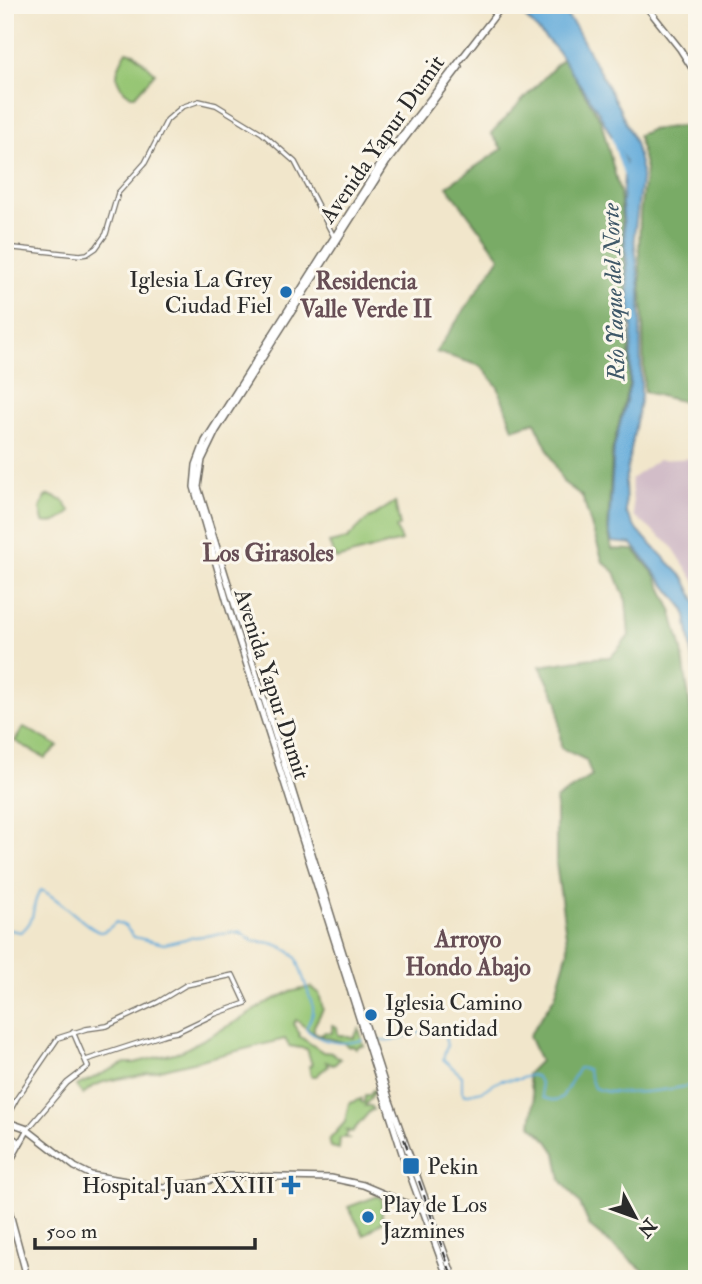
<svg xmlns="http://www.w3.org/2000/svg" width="702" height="1284" viewBox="0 0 702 1284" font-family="'IM FELL Double Pica',serif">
<rect width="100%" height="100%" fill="#fbf7ec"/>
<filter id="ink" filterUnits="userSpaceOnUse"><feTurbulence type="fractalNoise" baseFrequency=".0143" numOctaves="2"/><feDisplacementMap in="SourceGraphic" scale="14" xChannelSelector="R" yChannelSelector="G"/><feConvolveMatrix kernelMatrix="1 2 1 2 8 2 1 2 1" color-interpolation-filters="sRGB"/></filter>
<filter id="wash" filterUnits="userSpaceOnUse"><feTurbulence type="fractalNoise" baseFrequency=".00686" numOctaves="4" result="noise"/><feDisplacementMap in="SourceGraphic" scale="28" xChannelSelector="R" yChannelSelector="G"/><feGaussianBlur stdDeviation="1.57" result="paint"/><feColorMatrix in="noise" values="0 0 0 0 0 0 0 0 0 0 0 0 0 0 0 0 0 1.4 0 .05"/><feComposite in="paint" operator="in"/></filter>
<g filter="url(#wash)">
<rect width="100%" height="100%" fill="#f1e6cb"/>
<!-- industrial -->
<path fill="#d2bdc8" d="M697,458V585L672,546L634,516L631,479L658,460Z"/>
<!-- green -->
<path fill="#97c675" stroke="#617850" stroke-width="2" d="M127,51L134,53L155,73L135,96H131C111,82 115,70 127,51Z
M49,495L63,501L71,512C62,519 56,525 43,522L40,509L45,497Z
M395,502L400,526L396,528L401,541L336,559L329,543L347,539L364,522Z
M24,727L58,746L45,758L15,741Z
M311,987L319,993L323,1009L314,1026V1032L321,1035L325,1032L332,1033V1025L337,1027L338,1035L353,1038L359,1029L364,1046H359L356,1049L353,1046L349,1047L342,1042L314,1034L296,1020L293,1024L300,1034L299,1036L323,1052L333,1053L340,1059L334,1065L326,1062L328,1066L316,1076H311L309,1066L312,1065L307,1049L289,1046L285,1039L140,1075C121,1080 97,1078 83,1095L76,1086L125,1063H134L182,1051L243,1018L266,1003L290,992Z
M373,1090L375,1091L365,1106H371L373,1110L370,1111L352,1132L346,1130L348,1133L345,1136L348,1138H340L339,1149L331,1147L329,1140L345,1122L349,1103L361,1099V1102L364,1103L365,1095H369Z
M378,1196L382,1199V1222L364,1235L348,1207Z"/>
<!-- forest -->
<path fill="#79ab66" stroke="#526b48" stroke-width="2" d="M563,58L601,121L620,193L629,329V384L612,451L608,530L612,549L634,550L656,576L670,606L682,650L693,726L690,760L697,776V1279H656L649,1275L590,1227L580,1204L561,1180L556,1153L548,1141L531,1125L534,1101L527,1074L540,1061L529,1036L555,996L568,950L556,863V799L592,776L586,760L561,748L558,702L540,666C564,663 586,657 611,657L629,636L626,601L615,572L603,562L582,496L563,482L535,422L513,429L498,387L481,366L436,352L500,257L447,186L502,149L491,133Z
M697,124V403C678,402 663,396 644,392L643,313L639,252L640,214L646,170L638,135L650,130Z"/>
<!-- water -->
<path fill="#63abda" stroke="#476b82" stroke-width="2" d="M513,5H558L575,26L619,108L635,143L642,172L634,237L640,289L641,395L625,482L626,513L636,529L685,579L697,604V683L685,610L632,544L612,542L609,530L614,448L630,385L632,329L622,203L625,161L598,111L556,49Z"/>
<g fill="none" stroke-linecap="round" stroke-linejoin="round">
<!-- stream -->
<path stroke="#63abda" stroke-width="2" d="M5,929L21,932C39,918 29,905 41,890C56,895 93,934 101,932C107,931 112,926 116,922L125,926L134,937L164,944L194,937L238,932C245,934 247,939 253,941C256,942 262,942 265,942C277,943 290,950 297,959L313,1007V1013L306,1029C322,1043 343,1045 363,1040
M373,1039C378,1039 384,1041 389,1040C407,1038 429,1026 444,1031L447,1046L443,1059L462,1076V1090L464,1095L482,1091L501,1080L519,1079L531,1075L537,1077L540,1083L543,1098L556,1101L562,1097L579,1068L587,1069L594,1088C617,1098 671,1090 697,1084"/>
<!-- river -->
<path stroke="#63abda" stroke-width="5" d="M614,138L626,175"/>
</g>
</g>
<g filter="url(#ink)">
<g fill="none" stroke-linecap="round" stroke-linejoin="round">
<!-- minor casing -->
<g stroke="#706c63" stroke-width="6">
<path id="minor" d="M5,247L80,255L87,254L96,248L106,234L118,193L145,163L167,120L182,107L199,101L216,105L262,133L295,162L334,237
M5,1120L17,1098L58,1038L86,1029L107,1026L158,1002L186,985L233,975L246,1003L215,1014L177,1032L166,1034L86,1060
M28,1129L67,1083L88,1067L73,1032"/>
</g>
<!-- major casing -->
<g stroke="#706c63" stroke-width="8">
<path id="major" d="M645,5L680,49L697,76
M5,1121L25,1128L75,1167L91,1175L163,1187L197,1183L229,1176L331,1178L363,1185L425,1211
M5,1133L20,1143
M5,1170L28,1129
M5,1195L27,1277L30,1279
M448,1279L402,1153L229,609L194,487L196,465L205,441L383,160L503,5
M454,1279L390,1101L351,979L198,487L202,460L216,431L387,162L459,67"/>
</g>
<!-- minor -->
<use href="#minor" stroke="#fff" stroke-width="3.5"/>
<!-- major -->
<use href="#major" stroke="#fff" stroke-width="5"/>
<!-- rail -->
<path stroke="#2b2b2b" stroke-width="2" stroke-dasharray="10 5" stroke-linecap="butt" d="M404,1139L408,1150
M419,1181L453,1279"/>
</g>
</g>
<!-- markers -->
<g fill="#1f6fb2" stroke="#fbf7ec" stroke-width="2.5">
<circle cx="286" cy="292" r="7"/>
<circle cx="371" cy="1015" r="7"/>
<rect x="402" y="1157" width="18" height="18" rx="3.5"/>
<path d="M287.5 1174.5h7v7h7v7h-7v7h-7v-7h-7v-7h7z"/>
<circle cx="368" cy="1217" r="7"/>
</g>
<g text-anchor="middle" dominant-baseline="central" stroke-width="6" stroke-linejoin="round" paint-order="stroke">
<!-- street labels -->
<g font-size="23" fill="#2b2b2b" stroke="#fbf7ec">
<text transform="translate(382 139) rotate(-55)">Avenida Yapur Dumit</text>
<text transform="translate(272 684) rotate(72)">Avenida Yapur Dumit</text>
</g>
<!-- poi labels -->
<g font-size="23" fill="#2b2b2b" stroke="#fbf7ec" text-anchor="start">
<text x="272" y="279" text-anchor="end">Iglesia La Grey<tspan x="272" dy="26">Ciudad Fiel</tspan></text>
<text x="385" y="1002">Iglesia Camino<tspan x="385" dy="26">De Santidad</tspan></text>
<text x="427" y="1166">Pekin</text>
<text x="275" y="1185" text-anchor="end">Hospital Juan XXIII</text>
<text x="382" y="1204">Play de Los<tspan x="382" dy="26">Jazmines</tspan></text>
</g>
<!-- neighbourhood labels -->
<g font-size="24" font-weight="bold" fill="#674e55" stroke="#fbf7ec">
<text x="366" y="281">Residencia<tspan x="366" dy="28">Valle Verde II</tspan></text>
<text x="268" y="553">Los Girasoles</text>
<text x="468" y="939">Arroyo<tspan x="468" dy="28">Hondo Abajo</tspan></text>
</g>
<!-- water labels -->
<g font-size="24" font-style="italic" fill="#3f5868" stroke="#fbf7ec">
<text transform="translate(614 292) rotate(-92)">Río Yaque del Norte</text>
</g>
</g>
<!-- margin -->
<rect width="702" height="1284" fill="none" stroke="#fbf7ec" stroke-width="28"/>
<!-- north arrow -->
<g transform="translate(635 1217) rotate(131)" stroke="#fbf7ec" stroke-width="5" paint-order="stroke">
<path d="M0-5L12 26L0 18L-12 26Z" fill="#2b2b2b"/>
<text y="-10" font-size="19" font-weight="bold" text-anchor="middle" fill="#2b2b2b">N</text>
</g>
<!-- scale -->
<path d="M35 1238v10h220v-10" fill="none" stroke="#2b2b2b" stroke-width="3.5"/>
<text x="46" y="1238" font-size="21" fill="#2b2b2b" stroke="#fbf7ec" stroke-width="5" paint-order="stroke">500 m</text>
</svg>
